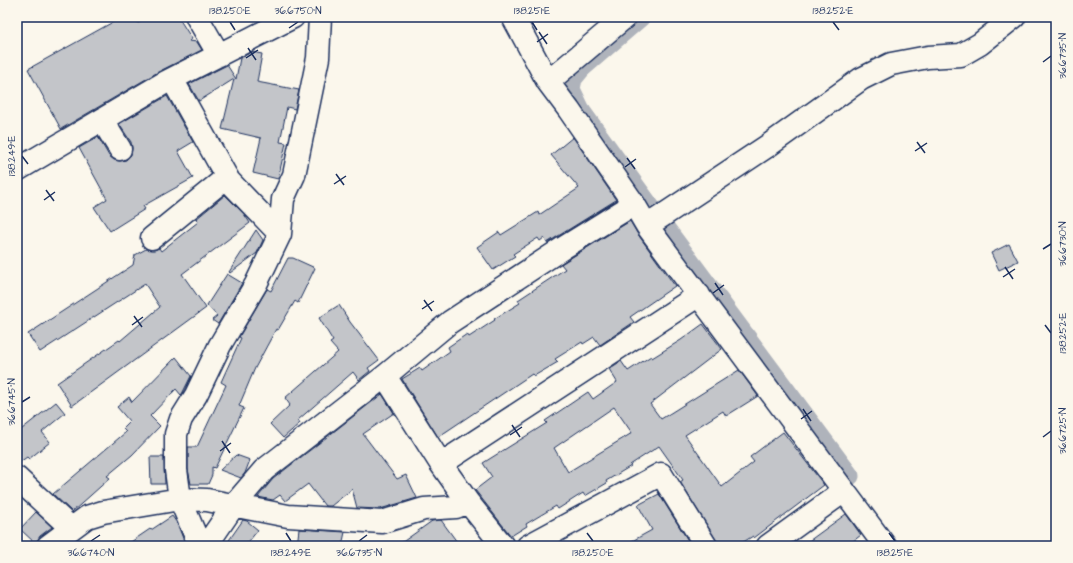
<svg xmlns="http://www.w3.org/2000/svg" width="1073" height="563" viewBox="0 0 1073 563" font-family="'Architects Daughter',sans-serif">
<rect width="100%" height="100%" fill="#fbf7ec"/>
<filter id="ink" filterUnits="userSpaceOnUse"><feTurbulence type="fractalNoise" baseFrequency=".025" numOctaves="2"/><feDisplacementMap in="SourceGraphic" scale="8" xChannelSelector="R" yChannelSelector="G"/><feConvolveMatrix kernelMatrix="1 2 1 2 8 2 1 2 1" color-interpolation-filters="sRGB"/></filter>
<g filter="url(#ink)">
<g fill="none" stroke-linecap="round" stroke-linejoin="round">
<!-- canal -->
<path stroke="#afb3bb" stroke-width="19" d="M641,17L582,68L573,79L571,89L582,112L653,210
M664,226L850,476"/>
</g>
<!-- building -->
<path fill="#c3c5c9" stroke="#1b2f5e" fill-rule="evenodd" d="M122,17H135L138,23L149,17H178L192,39L189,41L197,42L202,50L158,72L61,129L28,69Z
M252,52L262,54L257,82L299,90L295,109L287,107L280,142L286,143L278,179L253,173L261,138L222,129L234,79L199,101L189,84L227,65L236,79L240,58Z
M167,96L193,142L178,151L193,178L143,206L145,209L110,231L94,207L107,199L79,148L98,137L109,156L114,160L120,161L126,160L131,155L132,148L131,142L119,124Z
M573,137L616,200L547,243L544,238L540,241L538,238L513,254L515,256L493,270L477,247L499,232L501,235L538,212L539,215L579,188L551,155Z
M225,195L244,214L250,223L182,274L206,308L72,406L57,383L119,340L120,341L160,307L145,284L40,352L28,334L133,265L135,255L146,249L154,250L159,248L161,251L198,222L196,219Z
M630,221L637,233L675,286L630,317L634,322L600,345L594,337L583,344L582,342L555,359L558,362L534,376L532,374L438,437L402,379L420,368L422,371L450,351L448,347L467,334L469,337L495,320L494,319L520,303L518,300L565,269L561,264Z
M256,230L263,240L257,253L230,273L229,272Z
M1009,244L1018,261L999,270L991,253Z
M288,258H293L315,268L298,303L295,301L278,330L276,329L255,368L239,406L244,408L215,468L212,467V475L208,484H191L188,469V447H197L226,385L221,382L241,338L239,337L267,289L271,291Z
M227,274L242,283L218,324L212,320L217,316L207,305Z
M339,305L350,322L379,360L368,368L370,371L359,380L353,372L298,420L300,423L283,438L270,424L290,405L285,398L338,352L330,343L333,341L319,318Z
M703,324L722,349L650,404L661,419L739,370L758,396L726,416L723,411L685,435L722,487L754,462L750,457L783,432L824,485L754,538L753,536L737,546H720L680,482L683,480L659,446L630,465L631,466L606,481L607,483L585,496L583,493L558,509L556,506L526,524L527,526L511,536L475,490L492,477L483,463L547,423L545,421L588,392L593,399L617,382L609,369L621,361L628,371L651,356L652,358L681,340ZM614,407L632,433L568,472L554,448Z
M176,357L191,376L182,394L181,395L176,389L150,416L160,426L132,455L107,476L110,478L72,512L53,494L126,432L123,429L130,422L117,407L129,397L132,402Z
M382,394L394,413L363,434L397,479L406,475L417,498L380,509L357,508L352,489L331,506H325L308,484L285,501L280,495L273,500L258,497L273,479Z
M56,402L65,413L42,432L50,442L29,459L27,457L17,464V433Z
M236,455L250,460L245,473L241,478L220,470Z
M150,457H164L165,484H151Z
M659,494L689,542L683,546H623L652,530L638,505Z
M36,512L52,527L40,536L37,541L36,544L20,529Z
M846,514L861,535L847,546H802Z
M172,516L177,523L186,546H125L150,529L151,530Z
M243,520L247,521L258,530L245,546H225Z
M441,520L460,546H397L432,521Z
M299,529L345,532L342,546H297Z"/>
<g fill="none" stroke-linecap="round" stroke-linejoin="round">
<!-- minor casing -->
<g stroke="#1b2f5e" stroke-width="25">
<path id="minor" d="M197,17L219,55
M513,17L548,82L569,110L634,204L647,226L885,546
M172,79L229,181L280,234
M548,82L625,17
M102,120L120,149
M17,170L164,83L293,17
M647,226L769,145L861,79L891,64L928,57L961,55L980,44L1014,17
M152,238L227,177
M385,376L441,464L468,502L503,546
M441,464L699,295
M17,478L71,528
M48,546L87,517L103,512L180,499L207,500L288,516L382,522L424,509L456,507L468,502
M200,546L180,499L176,470V434L181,419L196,395L220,345L256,284L280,234L283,199L294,175L318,58L320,17
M206,546L234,505L264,470L385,376L450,322L563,248L634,204
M528,546L661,474L706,546
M768,546L844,491"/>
</g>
<!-- minor -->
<use href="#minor" stroke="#fbf7ec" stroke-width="22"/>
</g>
</g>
<!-- ticks -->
<path fill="none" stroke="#1b2f5e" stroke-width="1.5" d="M230,22L235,30M532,22L537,30M833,22L839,30M289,28L298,22M539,32L547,44M537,42L548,34M248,48L256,60M246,58L258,50M1043,62L1051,56M917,142L925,153M915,151L927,143M22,156L28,164M627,158L635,169M625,167L636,159M336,174L344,185M334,184L346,176M46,190L54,201M44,200L55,192M1043,249L1051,244M1005,267L1013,279M1003,277L1015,269M715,283L723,295M713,293L724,285M424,300L432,311M422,309L434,301M134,316L142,327M132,325L143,317M1045,325L1051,333M22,402L30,397M803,409L811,421M801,419L812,411M512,425L520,437M510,435L522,427M1043,437L1051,431M222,441L230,453M220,451L231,443M286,533L291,541M587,533L593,541M889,533L895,541M91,541L100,535M359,541L367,535"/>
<!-- margin -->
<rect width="1073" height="563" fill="none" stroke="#fbf7ec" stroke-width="44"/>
<rect x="22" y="22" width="1029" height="519" fill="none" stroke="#1b2f5e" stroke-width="1.5"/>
<g font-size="10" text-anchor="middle" fill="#1b2f5e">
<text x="230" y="14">138.250°E</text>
<text x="298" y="14">36.6750°N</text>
<text x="532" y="14">138.251°E</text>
<text x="833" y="14">138.252°E</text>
<text transform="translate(1062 56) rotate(-90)" y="4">36.6735°N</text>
<text transform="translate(11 156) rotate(-90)" y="4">138.249°E</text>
<text transform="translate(1062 244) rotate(-90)" y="4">36.6730°N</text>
<text transform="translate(1062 333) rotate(-90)" y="4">138.252°E</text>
<text transform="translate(11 402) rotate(-90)" y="4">36.6745°N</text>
<text transform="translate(1062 431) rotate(-90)" y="4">36.6725°N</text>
<text x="91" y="556">36.6740°N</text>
<text x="291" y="556">138.249°E</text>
<text x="359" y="556">36.6735°N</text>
<text x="593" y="556">138.250°E</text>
<text x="895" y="556">138.251°E</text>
</g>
</svg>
